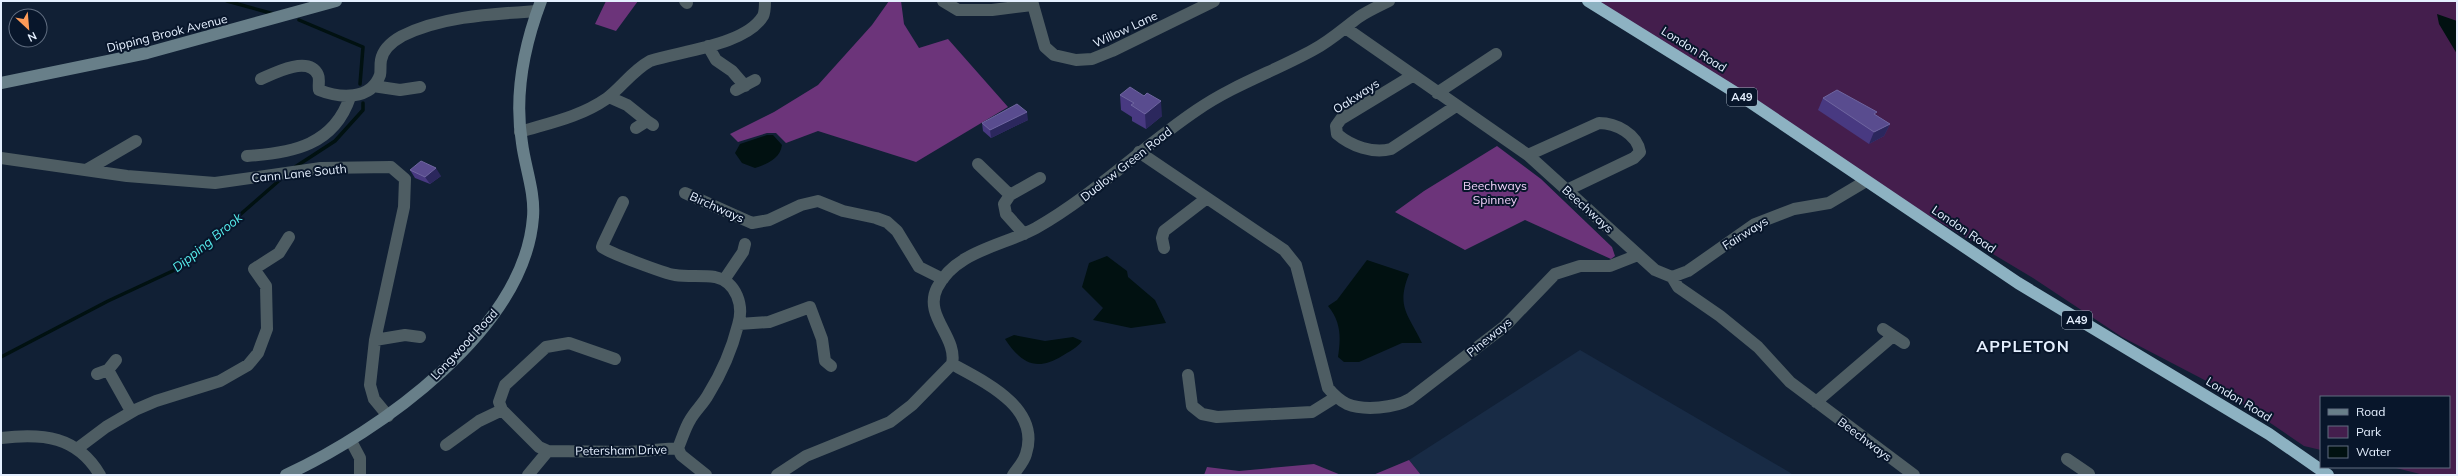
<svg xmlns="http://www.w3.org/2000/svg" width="2458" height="476" viewBox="0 0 2458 476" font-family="Mulish,sans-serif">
<rect width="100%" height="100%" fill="#112035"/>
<!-- built -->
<path fill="#182b45" d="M1580,350L1789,472L1793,475H1421L1409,460Z"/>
<!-- green -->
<path fill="#441e4d" d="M1588,1H2457V475H2424L2392,467H2449V397H2321V450L2304,446L2216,386L2122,337L2033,278L1833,158Z"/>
<!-- forest -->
<path fill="#6c347a" d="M606,1H638L616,31L595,24Z
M889,1H901L904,24L919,48L948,39L1008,107L916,162L818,131L786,143L776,133H767L738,142L730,134L774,112L818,85L872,25Z
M1497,146L1541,179L1612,247L1615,256L1611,259L1525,220L1465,250L1395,212L1424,191Z
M1409,460L1421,475H1373Z
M1314,464L1341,475H1204L1207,467L1239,471Z"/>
<!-- water -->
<path fill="#011111" d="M2437,14L2457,21V54L2439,24Z
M767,135H773L782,145C780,159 767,164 755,168L742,163L735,153L740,144Z
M1107,256L1127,271L1128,277L1155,300L1166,323L1131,328L1093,320L1103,308L1082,287L1089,263Z
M1367,260L1409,274C1396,307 1408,314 1422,343H1402L1359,362H1344L1338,357C1341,337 1341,322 1328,306L1337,300Z
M1014,335L1045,341L1073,337L1082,341C1077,348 1070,351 1062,356C1036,372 1021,363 1005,339Z"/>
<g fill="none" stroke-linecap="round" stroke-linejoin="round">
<!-- stream -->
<path stroke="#011111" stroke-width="3.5" d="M227,1L274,14
M299,20L363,47L360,84
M295,167L335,141L363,110V103
M1,357L108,301L179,268L282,178"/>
<!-- street -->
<path stroke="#4e5d63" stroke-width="12" d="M685,1L687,3
M943,1L958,10H992L1032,5
M1032,1L1045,47L1054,55L1076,60L1092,59L1112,51L1214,1
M1347,29L1528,155L1655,270L1672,277L1678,287L1720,316L1758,347L1790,382L1914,475
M708,46L716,60L732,71L745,86
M1412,76L1341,119L1336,126L1337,134C1351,146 1373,154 1391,149L1456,106
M261,79C274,73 309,55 318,75C320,79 318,85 319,90C339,98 371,101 380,75C381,71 380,65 381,60C383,49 393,41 402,36C442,16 493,14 537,11
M373,86L400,90L420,87
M736,90L755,80
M1437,93L1496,54
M609,97L627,105L647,121
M636,128L647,121L653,125
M520,132C549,123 580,117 606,99C622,87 632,71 650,61C681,51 746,45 763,16C765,12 765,6 765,1
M1139,152L1284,250L1296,265L1328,388C1333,394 1339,400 1347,404C1364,411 1395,408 1410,399L1505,326L1555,274L1580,266H1610L1638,255
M1528,155L1599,123C1616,123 1637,134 1640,152L1634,158L1567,190
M247,156C293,153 334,145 350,97
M1,158L127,176L215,183L321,168L391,167L405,179L404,207L375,340L370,385L374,399L388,416
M978,164L1010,195
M88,169L136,141
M685,193L752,223L769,220L801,205L818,201L843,211L876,218L887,222L897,231L919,267L943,279
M623,202L603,244L602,247C607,252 666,274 675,275C688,277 702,275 715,277C737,282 744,306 738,325C732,349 721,374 708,395C703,404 695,411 690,420C685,428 682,439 678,448
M1024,234L1006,214L1004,204L1010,195L1040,178
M1164,248L1162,238L1164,231L1207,198
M1672,277L1688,271L1755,224L1794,209L1829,203L1866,181
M724,280L743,252L745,244
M739,324L769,322L810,307L822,339L825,361L831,366
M1883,329L1904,343
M375,340L405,335L420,337
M615,359L569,343L546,347L505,385L499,402L502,410L539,447L548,451L629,452L678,448L681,455L706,475
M952,364C985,382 1041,408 1026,454C1024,462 1017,469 1013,475
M108,370L131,411
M97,374L108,370L116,360
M1188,375L1192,406L1202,414L1217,417L1312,412L1336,397
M1816,402L1893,336
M1,438C43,433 77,436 100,475
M351,441L360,458V475
M446,445L479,421L502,410
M78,448L106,427L135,410L156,401L220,381L248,365L258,353L267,329L266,286L254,269L279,253L289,237
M2067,459L2089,474
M528,475L548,451
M777,475L806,456L890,422L912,405L952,364C958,337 923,316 937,288C955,251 1003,246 1036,228C1094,195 1142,147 1197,110C1233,85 1275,71 1313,50C1330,41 1343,29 1359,17C1368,11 1379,6 1389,1"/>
<!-- secondary -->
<path stroke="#687f89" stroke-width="12" d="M1,83L147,53L336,1
M286,475C379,432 525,329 533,217C535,192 525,167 522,143C514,95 524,46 541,1"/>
<!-- highway -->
<path stroke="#8db2c2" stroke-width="12" d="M1588,1L1741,96L2018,283L2269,434L2328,475"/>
</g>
<!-- wall -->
<path fill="#483981" d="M1120,95L1162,116L1146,129L1132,121V117L1121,110Z
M1823,98L1876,115L1890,124L1884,136L1869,144L1818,110Z
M1028,120L991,138L983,131L982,123Z
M410,170L441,176L430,184L415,178Z"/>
<!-- shaded-wall -->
<path fill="#2b275d" d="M1161,101L1162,116L1146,129L1145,114Z
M1027,112L1028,120L991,138L990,130Z
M1890,124L1884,136L1869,144L1874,132Z
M436,168L441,176L430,184L425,177Z"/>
<!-- building -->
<path fill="#594c8f" stroke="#6f66a0" d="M1130,87L1144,96L1147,93L1161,101L1145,114L1131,105L1134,103L1120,95Z
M1837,90L1877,112L1874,114L1890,124L1874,132L1823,98Z
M1017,104L1027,112L990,130L982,123Z
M421,161L436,168L425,177L410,170Z"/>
<g text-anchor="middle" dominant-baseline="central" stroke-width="4" stroke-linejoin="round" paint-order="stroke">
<!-- shield labels -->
<g fill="#08162b" stroke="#a3afbf" stroke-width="1">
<rect x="1727" y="88" width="30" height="18" rx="3"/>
<rect x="2062" y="311" width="30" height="18" rx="3"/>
</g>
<g font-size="11" font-weight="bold" fill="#e5f0ff">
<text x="1742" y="97">A49</text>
<text x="2077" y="320">A49</text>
</g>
<!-- street labels -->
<g font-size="12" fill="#e5f0ff" stroke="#08162b">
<text transform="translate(1125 29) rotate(-25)">Willow Lane</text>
<text transform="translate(167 33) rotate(-14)">Dipping Brook Avenue</text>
<text transform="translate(1694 49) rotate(32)">London Road</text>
<text transform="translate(1356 96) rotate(-33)">Oakways</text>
<text transform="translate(1126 164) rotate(-38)">Dudlow Green Road</text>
<text transform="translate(299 173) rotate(-6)">Cann Lane South</text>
<text transform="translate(717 207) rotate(24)">Birchways</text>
<text transform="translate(1588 209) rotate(42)">Beechways</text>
<text transform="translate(1964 229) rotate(34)">London Road</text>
<text transform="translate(1745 233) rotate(-32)">Fairways</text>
<text transform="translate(1489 337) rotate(-39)">Pineways</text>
<text transform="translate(464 344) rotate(-47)">Longwood Road</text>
<text transform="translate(2239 399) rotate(31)">London Road</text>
<text transform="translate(1865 439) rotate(37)">Beechways</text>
<text transform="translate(621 450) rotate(-1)">Petersham Drive</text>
</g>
<!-- park labels -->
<g font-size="12" fill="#f0d1f8" stroke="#08162b">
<text x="1495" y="185">Beechways<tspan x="1495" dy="14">Spinney</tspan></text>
</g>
<!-- water labels -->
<g font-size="13" font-style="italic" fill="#56ebeb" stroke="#08162b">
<text transform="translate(207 242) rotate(-39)">Dipping Brook</text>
</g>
<!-- district labels -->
<g font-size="16" font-weight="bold" letter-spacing="1" fill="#e5f0ff" stroke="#08162b">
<text x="2023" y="346">APPLETON</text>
</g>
</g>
<!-- border -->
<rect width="2458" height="476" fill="none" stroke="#e5f0ff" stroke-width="4"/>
<!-- legend -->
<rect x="2320" y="396" width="130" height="72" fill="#08162b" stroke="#606d80"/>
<rect x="2328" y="409" width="20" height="6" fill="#687f89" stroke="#606d80"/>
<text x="2356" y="416" font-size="12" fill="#e5f0ff">Road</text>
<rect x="2328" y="426" width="20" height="12" fill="#441e4d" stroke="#606d80"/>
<text x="2356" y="436" font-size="12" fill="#e5f0ff">Park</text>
<rect x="2328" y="446" width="20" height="12" fill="#011111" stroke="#606d80"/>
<text x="2356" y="456" font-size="12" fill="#e5f0ff">Water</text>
<!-- north arrow -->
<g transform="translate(28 28) rotate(154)"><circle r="19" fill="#08162b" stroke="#606d80"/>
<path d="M0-3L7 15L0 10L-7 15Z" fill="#fe9b58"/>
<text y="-6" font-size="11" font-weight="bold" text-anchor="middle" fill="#e5f0ff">N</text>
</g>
</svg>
